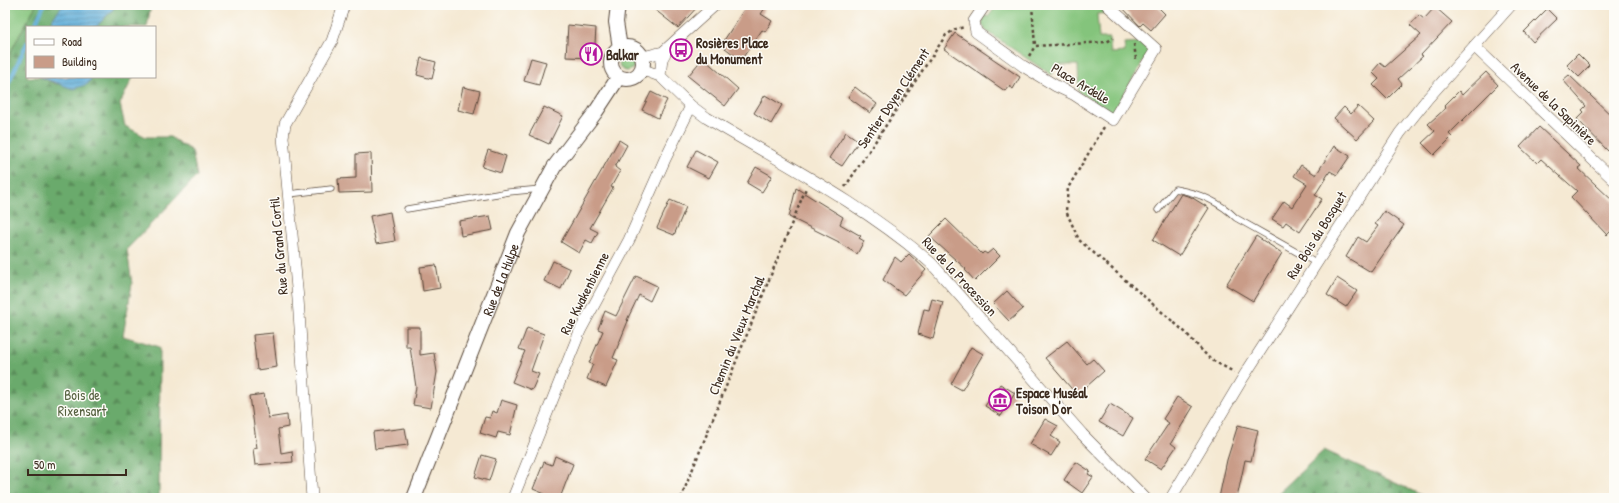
<svg xmlns="http://www.w3.org/2000/svg" width="1619" height="503" viewBox="0 0 1619 503" font-family="'Patrick Hand',sans-serif">
<defs>
<pattern id="forest-firs" width="22" height="20" patternUnits="userSpaceOnUse"><rect width="22" height="20" fill="#6baa6c"/><path d="M5 1l3.5 6h-7zM16 11l3.5 6h-7z" fill="#598b58"/></pattern>
<pattern id="water-rules" width="6" height="5" patternUnits="userSpaceOnUse"><rect width="6" height="5" fill="#5dacd7"/><path d="M0 2.5h6" fill="none" stroke="#4e8cae"/></pattern>
</defs>
<rect width="100%" height="100%" fill="#fdfcf7"/>
<filter id="ink" filterUnits="userSpaceOnUse"><feTurbulence type="fractalNoise" baseFrequency=".025" numOctaves="2"/><feDisplacementMap in="SourceGraphic" scale="8" xChannelSelector="R" yChannelSelector="G"/><feConvolveMatrix kernelMatrix="1 2 1 2 8 2 1 2 1" color-interpolation-filters="sRGB"/></filter>
<filter id="wash" filterUnits="userSpaceOnUse"><feTurbulence type="fractalNoise" baseFrequency=".012" numOctaves="4" result="noise"/><feDisplacementMap in="SourceGraphic" scale="16" xChannelSelector="R" yChannelSelector="G"/><feGaussianBlur stdDeviation="0.9" result="paint"/><feColorMatrix in="noise" values="0 0 0 0 0 0 0 0 0 0 0 0 0 0 0 0 0 1.4 0 .05"/><feComposite in="paint" operator="in"/></filter>
<g filter="url(#wash)">
<rect width="100%" height="100%" fill="#f5e9d3"/>
<!-- grass -->
<path fill="#84c47c" stroke="#60774d" d="M5,5H36L11,51L5,88Z
M997,5H1101L1108,11L1107,13L1097,14L1099,38H1109L1111,53L1125,52L1124,43L1143,42L1150,50L1112,114L1079,92L1078,65H1054L1053,74H1050L986,31L982,25L984,15L988,17Z
M619 63a8 8 0 1 1 16 0a8 8 0 1 1-16 0Z"/>
<!-- forest -->
<path fill="url(#forest-firs)" stroke="#536a45" d="M36,5H63L53,18L50,27H27V77H40L56,84H88L92,77H133L120,104L125,126L146,137H170L192,151L197,176L127,249L132,284L123,336L160,347L159,498H5V81L11,51Z
M117,5H151L147,27H96Z
M1324,450L1428,498H1273Z"/>
<!-- water -->
<path fill="url(#water-rules)" stroke="#4c6b7a" d="M63,5H117L96,27H50L53,18Z
M40,77H92L88,84L73,89Z"/>
<g fill="none" stroke-linecap="round" stroke-linejoin="round">
<!-- stream -->
<path stroke="#5dacd7" stroke-width="4" d="M34,27L44,5
M5,139L8,84L27,43"/>
</g>
<g id="blocks">
<!-- building -->
<path fill="#c99c88" d="M649,5H699L678,28Z
M747,5H767L761,14L772,21L765,32L762,30L741,60L721,45Z
M1120,5H1156L1165,14L1151,30L1143,23L1140,26Z
M1435,7L1452,22L1421,55L1423,56L1398,79L1402,84L1387,99L1373,85L1379,79L1372,72L1380,63L1385,67L1421,35L1410,25L1419,15L1424,19Z
M1547,9L1557,19L1533,42L1524,32Z
M568,25L596,28L594,58L566,57Z
M955,33L1020,77L1013,89L1009,86L1005,91L944,49Z
M1578,54L1590,66L1579,77L1567,65Z
M421,58L436,62L432,79L417,75Z
M531,58L546,62L539,85L524,81Z
M703,58L738,89L725,106L688,76Z
M1486,72L1498,85L1449,134L1452,137L1434,155L1422,143L1435,131L1428,124L1446,108L1444,106L1459,91L1462,95Z
M1569,75L1614,118V145L1608,151L1577,119L1584,112L1582,110L1586,106L1563,80Z
M463,87L480,91L474,114L458,110Z
M855,87L877,104L870,113L848,97Z
M651,92L667,100L658,118L642,110Z
M765,95L782,105L771,124L754,113Z
M1358,106L1374,121L1357,139L1334,118L1344,107L1351,114Z
M544,107L563,116L549,144L529,135Z
M1539,127L1581,166L1578,168L1614,202V228L1607,235L1571,197L1577,191L1541,159L1537,163L1520,147Z
M846,132L859,141L842,166L829,158Z
M619,140L627,145L615,167L620,171L611,187L613,188L590,228L598,232L592,243L586,240L579,253L561,242Z
M1334,146L1350,156L1337,175L1330,171L1315,195L1322,199L1300,232L1286,222L1283,226L1272,219L1284,201L1292,207L1307,184L1294,176L1301,165L1316,175Z
M488,150L506,156L501,173L482,167Z
M696,150L718,162L709,178L687,167Z
M371,153L372,192L339,193L338,179L356,178V154Z
M756,167L772,176L762,192L747,183Z
M796,188L843,217L840,224L861,236L859,238L864,241L857,254L839,243V242L789,217Z
M1181,194L1191,197L1209,208L1179,256L1153,240Z
M670,200L686,207L674,235L657,228Z
M1384,211L1404,225L1371,272L1346,257L1358,237L1366,242L1378,226L1375,224Z
M390,212L395,241L376,244L370,216Z
M490,216L493,230L461,236L459,221Z
M946,219L982,254L984,252L987,254L993,249L1000,256L975,281L965,270L966,269L929,236Z
M1256,236L1282,253L1253,301L1226,285Z
M909,254L926,270L904,295L883,280L895,257L901,262Z
M553,261L570,269L561,289L544,281Z
M436,265L440,288L423,291L420,267Z
M636,276L657,286L650,301L639,295L627,320L628,321L613,358L618,360L606,387L587,379L593,364L589,363L603,331L598,329L605,311L616,316Z
M1337,278L1357,291L1346,307L1327,295Z
M1007,291L1023,309L1009,321L993,304Z
M932,299L943,302L933,339L918,334L924,309L929,310Z
M406,327H420V355L434,353L437,372L431,408L413,405L416,387L410,347H406Z
M527,328L544,334L531,371L539,374L532,390L512,382L525,351L519,349Z
M273,333L277,367L257,370L253,335Z
M1067,341L1087,364L1093,359L1104,371L1077,395L1045,358Z
M971,347L983,354L962,390L951,384Z
M1000,384L1015,393L1001,416L985,406Z
M264,394L268,418L287,415L288,427L278,429L281,453L292,451L293,462L255,465L253,449L257,448L250,396Z
M1177,397L1193,407L1171,443L1176,447L1161,469L1145,459L1169,423L1163,419Z
M501,400L517,405L510,435L498,432L496,438L480,433L485,417L490,418L492,411L497,413Z
M1110,404L1133,418L1123,436L1099,422Z
M1045,419L1058,426L1051,436L1060,442L1051,456L1030,444Z
M1238,425L1258,430L1251,461L1245,460L1237,498H1219L1227,460Z
M405,428L408,445L375,449L373,432Z
M482,455L496,459L489,481L475,477Z
M555,456L573,464L560,498H543L545,494L533,489L544,462L552,465Z
M1076,462L1090,471L1088,474L1093,477L1082,493L1064,480Z"/>
</g>
</g>
<g filter="url(#ink)">
<use href="#blocks" fill-opacity="0" stroke="#574739" stroke-width="1"/>
<g fill="none" stroke-linecap="round" stroke-linejoin="round">
<!-- service casing -->
<g stroke="#574739" stroke-width="7">
<path id="service" d="M289,194L331,189
M407,209L509,192L541,189
M1158,210L1175,189C1199,193 1219,201 1236,218L1316,263"/>
</g>
<!-- minor casing -->
<g stroke="#574739" stroke-width="12">
<path id="minor" d="M985,5L974,21L976,32L1023,66L1056,86L1073,94L1113,120L1156,49L1107,5
M1474,46L1614,180
M643,57L663,52L715,5
M641,69L660,76L691,106L707,118C784,164 865,205 932,264L1082,434L1145,498
M660,76L662,59L668,48
M312,498L298,299L283,137L285,124L332,41L344,5
M513,498L580,331L629,240L665,159L691,106
M1171,498L1244,376L1400,133L1428,98L1511,5"/>
</g>
<!-- tertiary casing -->
<g stroke="#574739" stroke-width="16">
<g id="tertiary">
<path d="M618,5L616,22L620,48"/>
<circle cx="627" cy="63" r="16"/>
<path id="s1" d="M414,498L518,233L554,167L595,113L618,78"/>
</g>
</g>
<!-- path -->
<path stroke="#574739" stroke-width="2.5" stroke-dasharray="3 3" stroke-linecap="butt" d="M1032,5L1035,46L1107,42L1113,38
M1032,6L1054,5
M1134,44L1136,59
M1029,56L1035,46
M1104,127L1068,188L1066,211L1079,240L1185,332L1210,359L1234,372
M845,187L946,35L956,29L965,27
M681,498L806,188"/>
<!-- service -->
<use href="#service" stroke="#fff" stroke-width="5.5"/>
<!-- minor -->
<use href="#minor" stroke="#fff" stroke-width="11"/>
<!-- tertiary -->
<use href="#tertiary" stroke="#fff" stroke-width="14"/>
</g>
</g>
<!-- icons -->
<defs>
<g id="bus-ring" transform="scale(1.15)"><circle r="9.5" fill="#fdfcf7" stroke="#b5179e" stroke-width="1.5"/><path d="M-5-6H5V4H4V6H2V4H-2V6H-4V4H-5ZM-3.5-4V0h7V-4ZM-3.5 1.2v1.5H-2V1.2ZM2 1.2v1.5H3.5V1.2Z" fill="#b5179e"/></g>
<g id="restaurant-ring" transform="scale(1.15)"><circle r="9.5" fill="#fdfcf7" stroke="#b5179e" stroke-width="1.5"/><path d="M-5-6h1v4h1v-4h1v4h1v-4h1v5L-1.5 .5V6h-2V.5L-5-1ZM5-6V6H3V1.5H1.5Q1.5-4 5-6Z" fill="#b5179e"/></g>
<g id="museum-ring" transform="scale(1.15)"><circle r="9.5" fill="#fdfcf7" stroke="#b5179e" stroke-width="1.5"/><path d="M0-6L6-3V-2H-6V-3ZM-5-1h2V3h-2ZM-1-1h2V3h-2ZM3-1h2V3H3ZM-6 4H6V6H-6Z" fill="#b5179e"/></g>
</defs>
<g fill-rule="evenodd">
<use href="#bus-ring" x="681" y="50"/>
<use href="#restaurant-ring" x="591" y="54"/>
<use href="#museum-ring" x="1000" y="400"/>
</g>
<g text-anchor="middle" dominant-baseline="central" stroke-width="3" stroke-linejoin="round" paint-order="stroke">
<!-- poi labels -->
<g font-size="14" font-weight="bold" fill="#3b2a1e" stroke="#fdfcf7" text-anchor="start">
<text x="696" y="42">Rosières Place<tspan x="696" dy="16">du Monument</tspan></text>
<text x="606" y="54">Balkar</text>
<text x="1016" y="392">Espace Muséal<tspan x="1016" dy="16">Toison D'or</tspan></text>
</g>
<!-- street labels -->
<g font-size="14" fill="#3b2a1e" stroke="#fdfcf7">
<text transform="translate(1081 83) rotate(31)">Place Ardelle</text>
<text transform="translate(893 98) rotate(-56)">Sentier Doyen Clément</text>
<text transform="translate(1554 103) rotate(44)">Avenue de la Sapinière</text>
<text transform="translate(1316 235) rotate(-58)">Rue Bois du Bosquet</text>
<text transform="translate(278 246) rotate(-95)">Rue du Grand Cortil</text>
<text transform="translate(960 276) rotate(47)">Rue de la Procession</text>
<text stroke="none"><textPath href="#s1" startOffset="235">Rue de La Hulpe</textPath></text>
<text transform="translate(584 293) rotate(-63)">Rue Kwakenbienne</text>
<text transform="translate(736 335) rotate(-68)">Chemin du Vieux Marchal</text>
</g>
<!-- park labels -->
<g font-size="14" fill="#55603f" stroke="#fdfcf7">
<text x="82" y="394">Bois de<tspan x="82" dy="16">Rixensart</tspan></text>
</g>
</g>
<!-- margin -->
<rect width="1619" height="503" fill="none" stroke="#fdfcf7" stroke-width="20"/>
<!-- legend -->
<rect x="26" y="26" width="130" height="52" fill="#fdfcf7" stroke="#afa8a0"/>
<rect x="34" y="39" width="20" height="6" fill="#ffffff" stroke="#afa8a0"/>
<text x="62" y="46" font-size="12" fill="#3b2a1e">Road</text>
<rect x="34" y="56" width="20" height="12" fill="#c99c88" stroke="#afa8a0"/>
<text x="62" y="66" font-size="12" fill="#3b2a1e">Building</text>
<!-- scale -->
<path d="M28 469v6h98v-6" fill="none" stroke="#3b2a1e" stroke-width="2"/>
<text x="34" y="469" font-size="12" fill="#3b2a1e" stroke="#fdfcf7" stroke-width="3" paint-order="stroke">50 m</text>
</svg>
